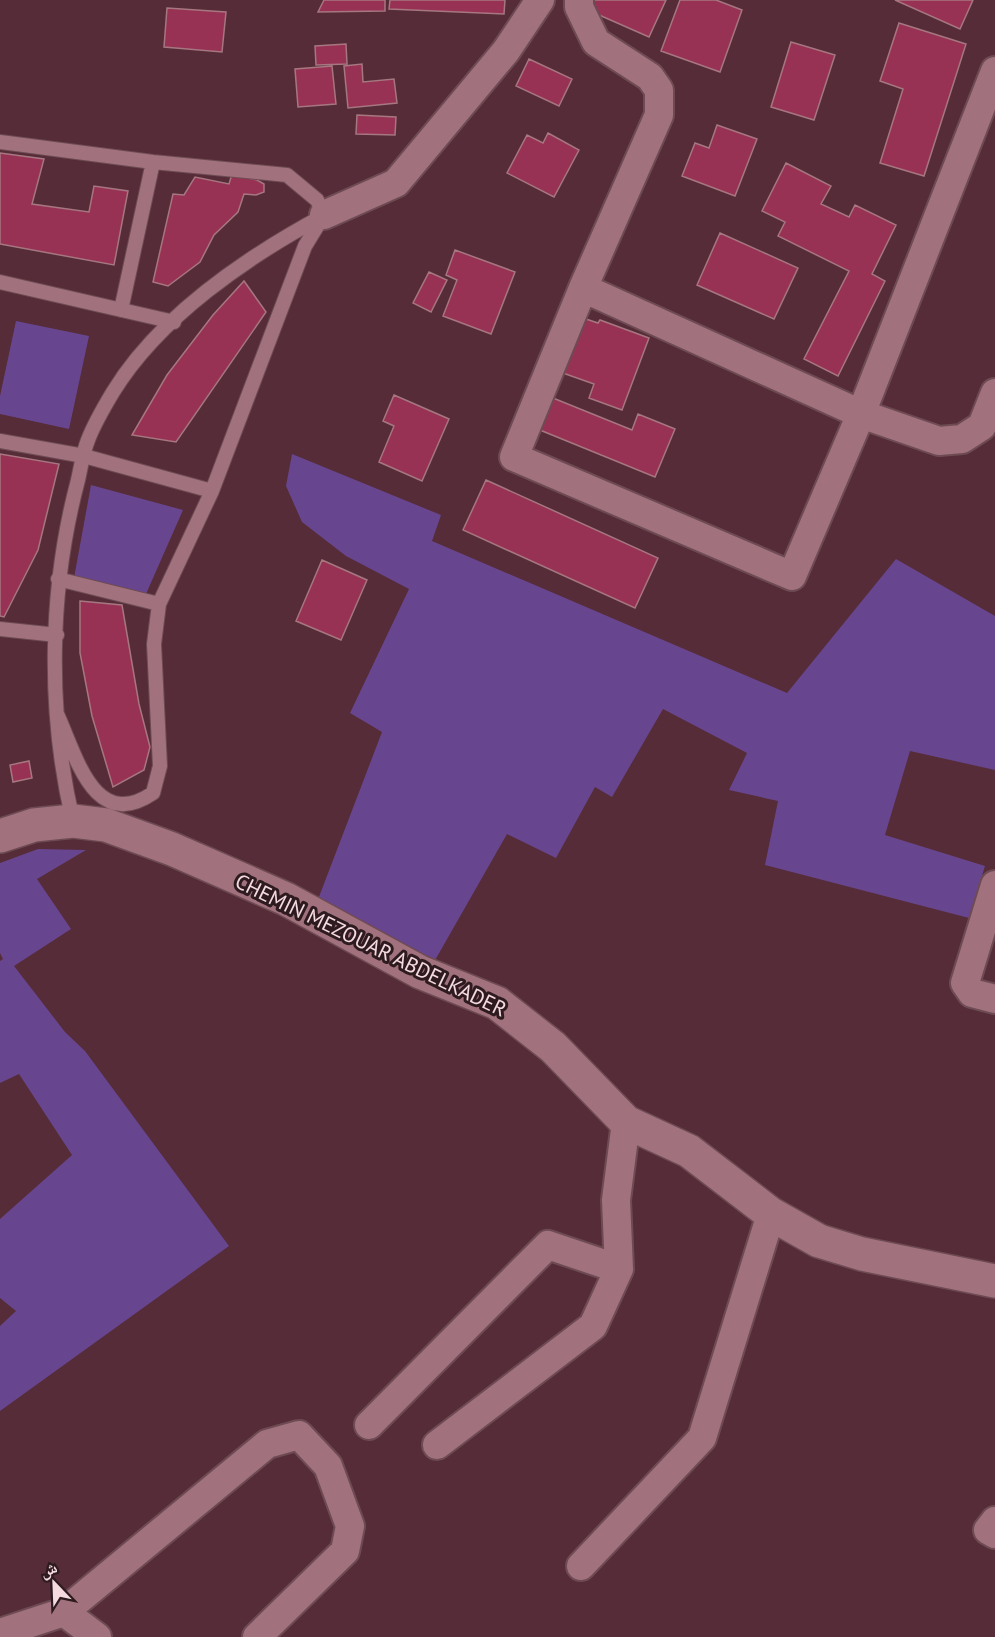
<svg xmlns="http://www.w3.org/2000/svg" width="995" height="1637" viewBox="0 0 995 1637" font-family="'PT Sans','Noto Naskh Arabic',sans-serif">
<rect width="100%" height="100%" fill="#552c37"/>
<!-- green -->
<path fill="#68468f" d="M16,321L89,336L69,429L0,414V396Z
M292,454L441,515L432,541L787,693L896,559L995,616V770L910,751L885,835L985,866L969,918L765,865L778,801L729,790L747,753L663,709L612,797L595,787L556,858L507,834L434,962L317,902L382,732L350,713L409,589L346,556L302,522L286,486Z
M91,485L183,510L146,594L74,578Z
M38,849L86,850L37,879L71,929L14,966L65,1032L85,1051L229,1246L0,1411V1326L16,1311L0,1298V1219L72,1155L19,1074L0,1083V961L3,959L0,953V863Z"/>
<!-- building -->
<path fill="#983254" stroke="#a67681" stroke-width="1.5" d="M324,0H385V11L318,12Z
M390,0H505L504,14L389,9Z
M584,0H666L649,37L581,7Z
M680,0H716L742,10L720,72L661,51Z
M895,0H973L960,29Z
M167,8L226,12L222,52L164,47Z
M899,23L966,44L924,176L880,163L903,89L880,81Z
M791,42L835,55L814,120L771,107Z
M346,44L347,64L316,65L315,46Z
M529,59L572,79L559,106L516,86Z
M362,64L363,82L394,79L397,103L348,108L344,66Z
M332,66L336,104L298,107L295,69Z
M357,115L396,117L395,135L356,134Z
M717,125L757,139L735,196L682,176L695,143L709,148Z
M548,133L579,150L554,197L507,173L527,135L543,143Z
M0,153L44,159L32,204L89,212L94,186L128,191L114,265L0,244Z
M786,163L831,186L821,204L849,217L855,205L896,225L872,274L885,281L838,376L804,359L849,271L778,236L785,222L762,211Z
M232,174L257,180L264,184V192L256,195L244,194L238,212L214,235L200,262L168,286L153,282L173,194L184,195L195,177L229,184Z
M720,233L798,268L774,319L697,285Z
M455,250L515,272L491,334L443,316L457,280L446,275Z
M429,272L447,280L431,312L413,303Z
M244,281L266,312L176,442L132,435L167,375L213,315Z
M580,317L598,323L600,320L649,338L622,410L589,398L594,384L560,372Z
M394,395L449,419L422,481L379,462L394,426L383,421Z
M548,396L632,430L638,414L675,429L655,477L535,428Z
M0,454L59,464L38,550L4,617L0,616Z
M486,480L658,558L635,608L463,530Z
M322,560L367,580L341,640L296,621Z
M80,601L122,605L139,704L150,747L144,770L113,787L92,716L80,653Z
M29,761L32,778L13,782L10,765Z"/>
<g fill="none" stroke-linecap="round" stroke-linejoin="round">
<!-- lane casing -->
<g stroke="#6e4b54" stroke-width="16">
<path id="lane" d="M0,142L153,162L287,175L317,200L324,215
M0,282L174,322
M121,310L153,162
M0,441L84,456L212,491
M58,579L159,604
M0,629L57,635
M57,714C76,755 94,833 153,793L160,766L154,644L159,604L212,491L305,246L324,215
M73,821C47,711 49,589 78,480C81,467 83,452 88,440C94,424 104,407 113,392C159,317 247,257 323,216"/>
</g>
<!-- street casing -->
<g stroke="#6e4b54" stroke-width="32">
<path id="street" d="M579,0V7L596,42L650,77L659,90V115L583,288L514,457L792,576L861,414L995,71
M324,215L396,183L506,51L540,0
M583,288L861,414L939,441L962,439L982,426L995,393
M995,885L965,983L972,993L995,999
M369,1425L548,1245L619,1269
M437,1445L593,1326L619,1269L616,1200L626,1122
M995,1521L988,1530L995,1534
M581,1566L702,1438L771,1214
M64,1612L97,1637
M0,1633L64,1612L267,1444L299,1435L328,1466L350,1526L345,1551L257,1637"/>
</g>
<!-- secondary casing -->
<g stroke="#6e4b54" stroke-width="36">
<path id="secondary" d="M0,836L34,825L73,821L106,825L172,849L286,899L420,972L497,1003L553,1047L626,1122L689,1151L771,1214L819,1241L862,1254L995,1281"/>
</g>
<!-- lane -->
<use href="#lane" stroke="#a1727d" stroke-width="14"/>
<!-- street -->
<use href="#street" stroke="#a1727d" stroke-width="28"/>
<!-- secondary -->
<use href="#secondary" stroke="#a1727d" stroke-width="33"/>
</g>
<g text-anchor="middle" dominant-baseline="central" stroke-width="6" stroke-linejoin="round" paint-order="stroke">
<!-- street labels -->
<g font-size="21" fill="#f5dae0" stroke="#2e1b20">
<text transform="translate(371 945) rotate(26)">CHEMIN MEZOUAR ABDELKADER</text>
</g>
</g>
<!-- north arrow -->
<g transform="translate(54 1583) rotate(337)" stroke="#2e1b20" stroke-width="4.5" paint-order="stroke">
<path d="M0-4.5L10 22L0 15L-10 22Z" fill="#f5dae0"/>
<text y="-9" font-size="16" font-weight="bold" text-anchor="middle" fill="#f5dae0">ش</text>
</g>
</svg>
